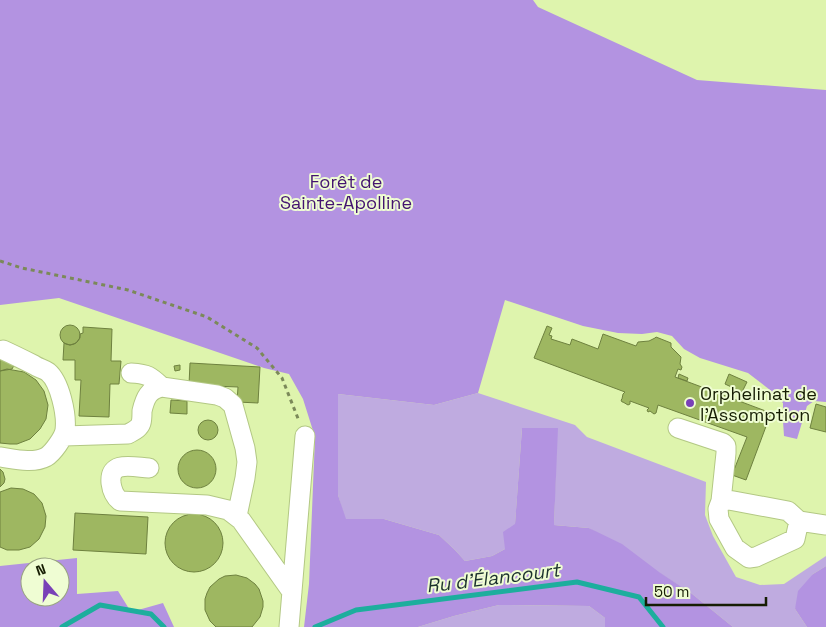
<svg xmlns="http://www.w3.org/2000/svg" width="826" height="627" viewBox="0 0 826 627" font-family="'Space Grotesk',sans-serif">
<rect width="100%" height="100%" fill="#def4ad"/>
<!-- green -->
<path fill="#bfabe0" d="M478,393L575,425L587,437L706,482L705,515L713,536L736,577L760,585L784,584L826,556V566L813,574L795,609L807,627H733L691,593L589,528L554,525L557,428H522L515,525L505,549L492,556L465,561L455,550L439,535L384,519H345L338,495V394L434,405Z
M499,605L589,606L605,618V627H418L454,616Z"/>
<!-- forest -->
<path fill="#b393e1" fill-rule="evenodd" d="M0,0H533L538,7L697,80L826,90V402L814,401L807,406L797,439L784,436L783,421V403L770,390L748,373L700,358L684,349L672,336L657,332L642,334L618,333L583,326L505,300L478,393L434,405L338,394V495L346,519H384L439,535L455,550L465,561L492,556L505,549L503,532L515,524L522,428H558L554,525L589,528L622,544L659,572L691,593L733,627H605V618L589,606L499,605L454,616L418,627H304L309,584L315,437L303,399L289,374L264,368L59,298L0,305Z
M77,558V594L118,591L131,612L163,603L174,627H0V566ZM30,567H60V597H30Z
M826,566V627H807L795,609L798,591L813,574Z"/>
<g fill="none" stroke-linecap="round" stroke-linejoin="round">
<!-- stream -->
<path stroke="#1dae9d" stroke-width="5" d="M62,627L100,605L151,614L164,627
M315,627L356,610L577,582L639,597L663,627"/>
</g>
<!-- building -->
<path fill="#9eb761" stroke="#6e813f" d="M60 335a10 10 0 1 1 20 0a10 10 0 1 1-20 0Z
M547,326L552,328L549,335L552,336L551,339L570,345L572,339L598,349L603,334L636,346L638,342L649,341L655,338L656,337L671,343V347L681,357L680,364L682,367L681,370L678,369L675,377L771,413L746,480L732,475L747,437L658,405L656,413L654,414L650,411L648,412L647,410L649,408L630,401V404L628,405L623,402H622L621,400L622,399L623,394L625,392L534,358Z
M83,327L112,329L111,361H121L119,384H110L109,417L79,416L81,380H75V360H63L64,343L70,345L76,343L80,338V334L83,333Z
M0,353L16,362L12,369L0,371Z
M190,363L260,367L258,403L237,402L238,387L189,385Z
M180,365V370L175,371L174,366Z
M7,369L24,372L36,380L44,391L48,405L46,419L40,429L30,439L17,444H10L0,443V371Z
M679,374L688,378L687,381L678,378Z
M729,374L747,382L742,392L725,384Z
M171,400L187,401V414L170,413Z
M816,404L826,407V432L810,428Z
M198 430a10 10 0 1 1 20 0a10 10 0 1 1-20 0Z
M178 469a19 19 0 1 1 38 0a19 19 0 1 1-38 0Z
M0,469L3,472L5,479L4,483L0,487Z
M11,488L23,489L34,494L42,503L46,516L45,527L39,539L30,547L19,550H7L0,547V492Z
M75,513L148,517L146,554L73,550Z
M165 543a29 29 0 1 1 58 0a29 29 0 1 1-58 0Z
M236,575L247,578L255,584L259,589L263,601V607L260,617L252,627H216L210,621L205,610V599L207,593L210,587L219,579L225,576Z"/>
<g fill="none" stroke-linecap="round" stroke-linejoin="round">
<!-- minor casing -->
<g stroke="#b3c884" stroke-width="21">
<path id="minor" d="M131,373C148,374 150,376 162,387
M678,428L723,443L726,446V453L721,501
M64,436L128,434C133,431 139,429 141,423C142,420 142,415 142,411C145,398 149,389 162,387L217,395L225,398L233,405L245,448L247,462L245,478L237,516
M0,457C14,459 33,464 46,457C53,453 64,437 65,430C67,415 60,382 48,372C44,369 38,368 34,365C24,360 14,355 3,350
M149,468C133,467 109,460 111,483C112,491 114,496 120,501L207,505L228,510L241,520L292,592
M799,521L795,539L756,557L749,558L735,548L719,519L718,509L721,501L728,500L734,501L788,511L799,521L826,525
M289,627L305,436"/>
</g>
<!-- path -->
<path stroke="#7b8959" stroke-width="3" stroke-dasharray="4 4" stroke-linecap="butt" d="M0,261L22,268L128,290L207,317L257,348L282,378L299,421"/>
<!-- minor -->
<use href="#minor" stroke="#fff" stroke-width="19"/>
</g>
<!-- markers -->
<circle fill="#7941b7" stroke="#effdd3" stroke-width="2" cx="690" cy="403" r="5"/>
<g text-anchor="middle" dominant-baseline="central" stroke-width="4" stroke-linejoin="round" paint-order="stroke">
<!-- park labels -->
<g font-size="18" fill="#441470" stroke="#effdd3">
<text x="346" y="181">Forêt de<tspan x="346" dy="21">Sainte-Apolline</tspan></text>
</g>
<!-- poi labels -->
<g font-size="18" fill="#161d03" stroke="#effdd3" text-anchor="start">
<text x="700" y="393">Orphelinat de<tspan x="700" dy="21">l'Assomption</tspan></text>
</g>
<!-- water labels -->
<g font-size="19" font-style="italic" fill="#1c322e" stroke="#effdd3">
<text transform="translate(493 578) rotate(-7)">Ru d'Élancourt</text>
</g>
</g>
<!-- north arrow -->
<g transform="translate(45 582) rotate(341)"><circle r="24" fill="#effdd3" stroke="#98a380"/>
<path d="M0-4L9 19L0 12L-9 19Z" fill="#7941b7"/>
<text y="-8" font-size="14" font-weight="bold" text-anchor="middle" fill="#161d03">N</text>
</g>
<!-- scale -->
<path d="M646 597v8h120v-8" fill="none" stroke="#161d03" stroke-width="2.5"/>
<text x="654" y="597" font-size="15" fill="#161d03" stroke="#effdd3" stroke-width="4" paint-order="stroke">50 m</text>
</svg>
